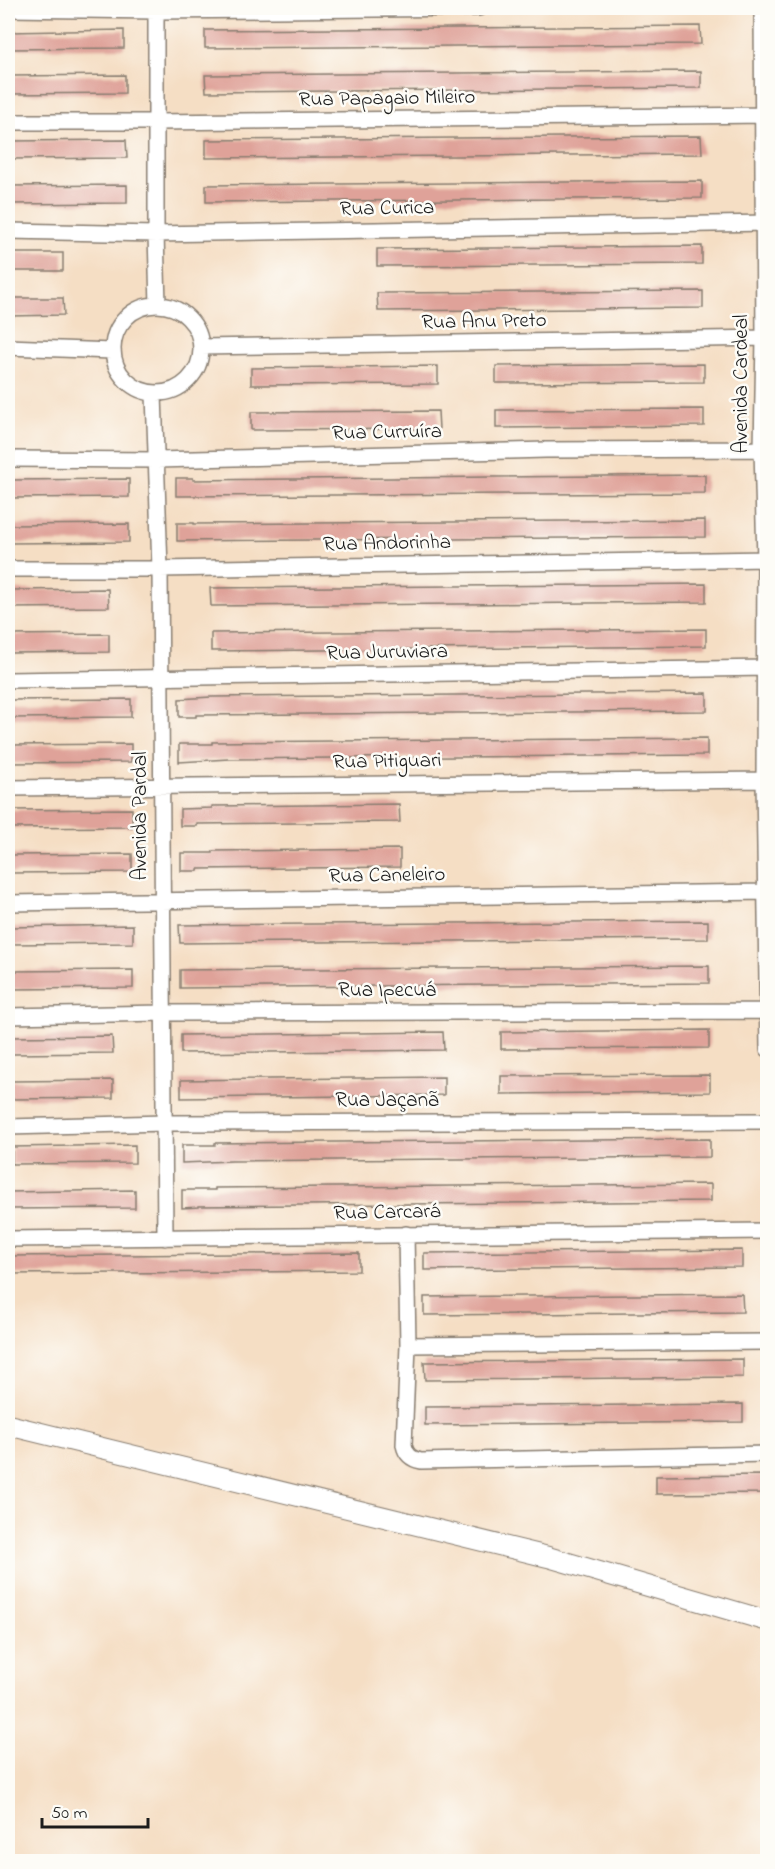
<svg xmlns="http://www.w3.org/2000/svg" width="775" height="1869" viewBox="0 0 775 1869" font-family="'Indie Flower',sans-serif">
<rect width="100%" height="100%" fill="#fdfcf7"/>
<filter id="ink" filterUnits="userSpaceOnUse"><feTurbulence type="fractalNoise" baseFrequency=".0167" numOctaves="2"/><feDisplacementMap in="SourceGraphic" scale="12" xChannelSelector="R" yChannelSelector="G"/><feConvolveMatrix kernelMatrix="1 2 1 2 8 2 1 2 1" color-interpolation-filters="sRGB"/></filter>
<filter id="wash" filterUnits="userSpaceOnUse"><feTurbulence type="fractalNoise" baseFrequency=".008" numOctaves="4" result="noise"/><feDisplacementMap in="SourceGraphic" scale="24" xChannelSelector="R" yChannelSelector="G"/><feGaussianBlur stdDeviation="1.35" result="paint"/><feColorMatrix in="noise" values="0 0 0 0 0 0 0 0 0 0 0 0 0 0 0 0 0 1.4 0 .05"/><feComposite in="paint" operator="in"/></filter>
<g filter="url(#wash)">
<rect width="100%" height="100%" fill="#f5dec4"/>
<g id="blocks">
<!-- building -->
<path fill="#dfa299" d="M700,26L701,44L205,48V30Z
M124,30V48L8,49V32Z
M701,71V88L206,92L205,75Z
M125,75V93L8,94V76Z
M701,136L702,154L206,158V140Z
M126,140L127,158L8,159V141Z
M702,181V198L206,202V185Z
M127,185V203L8,204V186Z
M702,246V264L377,266V249Z
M8,253H63V271H8Z
M703,291V308L378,311L377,293Z
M8,298H63L64,315L8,316Z
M704,364V382L496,383V366Z
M438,366V384L251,385V368Z
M704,409V426L496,428V410Z
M438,411L439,429L251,430V412Z
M705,475V493L176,496V478H193V480Z
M129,479V497L8,498V480Z
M705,520V537L177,541V523H194V524Z
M129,524V542L8,543V525Z
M706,584V602L211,606L210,588Z
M108,589L109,607L8,608V590Z
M706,629V646L211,651V633Z
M109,634V652L8,653V635Z
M707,693V711L196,715V717H179V699L211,697Z
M131,699V717L8,718V700Z
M707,738V755L229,759L179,762V744H212V742Z
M131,744V762L8,763V745Z
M399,804L400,822L197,824V826H180V809L212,808V806Z
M132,809V827L9,828L8,810Z
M400,849V867L198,869V871H181V853H213V851Z
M132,854V872L9,873V855Z
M708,921V939L180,943L179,925Z
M133,925V943L10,944L9,927Z
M709,966V983L180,988V970Z
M133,970V988L10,989V971Z
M709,1030V1048L501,1049V1032Z
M443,1032L444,1050L181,1053V1035Z
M112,1036L113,1053L11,1054L10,1037Z
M710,1075V1092L501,1094V1076Z
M444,1077V1095L181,1098V1080Z
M113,1080V1098L11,1099V1081Z
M710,1139V1157L232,1161L182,1163V1145H215V1143Z
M135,1145V1163L12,1164V1147Z
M711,1184V1201L199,1206V1207L182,1208V1190H215V1188Z
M135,1190V1208L8,1209V1192Z
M742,1250V1267L424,1270V1253Z
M359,1253V1271L8,1274V1256Z
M742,1294L743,1312L424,1315V1297Z
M743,1359V1377L425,1380L424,1362Z
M743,1404V1422L425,1425V1407Z
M768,1475V1493L656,1494V1476Z"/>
</g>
</g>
<g filter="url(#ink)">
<use href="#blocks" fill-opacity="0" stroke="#887d70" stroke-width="1.5"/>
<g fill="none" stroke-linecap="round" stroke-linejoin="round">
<!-- minor casing -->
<g stroke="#887d70" stroke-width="18">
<path id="minor" d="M156,8V234L158,305
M762,8L764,338L762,449L765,559L764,780L768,1049
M8,9L156,11L479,8
M8,122H158L768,115
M8,231L156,234L768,223
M113 349a44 44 0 1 1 88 0a44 44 0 1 1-88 0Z
M8,347L112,351
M201,347L768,338
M154,394L160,569L165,1238
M8,459L157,460L546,450L768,449
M8,569H160L768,559
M8,680L768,668
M8,788L768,780
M8,903L768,892
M8,1016L163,1013L768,1011
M8,1127L165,1123L768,1121
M406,1234L408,1345L404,1445C406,1455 411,1459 421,1461L768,1454
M8,1239L768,1231
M408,1345L768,1342"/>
</g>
<!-- major casing -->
<g stroke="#887d70" stroke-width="22">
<path id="major" d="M8,1425L548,1557L768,1621"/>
</g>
<!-- minor -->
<use href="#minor" stroke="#fff" stroke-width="15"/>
<!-- major -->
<use href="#major" stroke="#fff" stroke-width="20"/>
</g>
</g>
<g text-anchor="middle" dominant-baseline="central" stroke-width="5" stroke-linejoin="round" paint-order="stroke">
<!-- street labels -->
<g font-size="21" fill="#1c1c1c" stroke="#fdfcf7">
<text transform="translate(387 99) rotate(-1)">Rua Papagaio Mileiro</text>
<text transform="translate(387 209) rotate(-1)">Rua Curica</text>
<text transform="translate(484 322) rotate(-1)">Rua Anu Preto</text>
<text transform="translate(742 384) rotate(-90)">Avenida Cardeal</text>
<text transform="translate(387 433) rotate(-1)">Rua Curruíra</text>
<text transform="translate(387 544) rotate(-1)">Rua Andorinha</text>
<text transform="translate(387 653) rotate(-1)">Rua Juruviara</text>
<text transform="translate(387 762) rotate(-1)">Rua Pitiguari</text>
<text transform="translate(141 816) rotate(-90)">Avenida Pardal</text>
<text transform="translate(387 876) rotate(-1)">Rua Caneleiro</text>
<text x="387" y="991">Rua Ipecuá</text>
<text x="387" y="1101">Rua Jaçanã</text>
<text transform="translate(387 1213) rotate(-1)">Rua Carcará</text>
</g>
</g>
<!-- margin -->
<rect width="775" height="1869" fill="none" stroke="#fdfcf7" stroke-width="30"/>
<!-- scale -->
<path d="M42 1818v9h106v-9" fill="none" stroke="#1c1c1c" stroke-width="3"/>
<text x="51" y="1818" font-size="18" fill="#1c1c1c" stroke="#fdfcf7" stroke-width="4.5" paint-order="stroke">50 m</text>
</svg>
